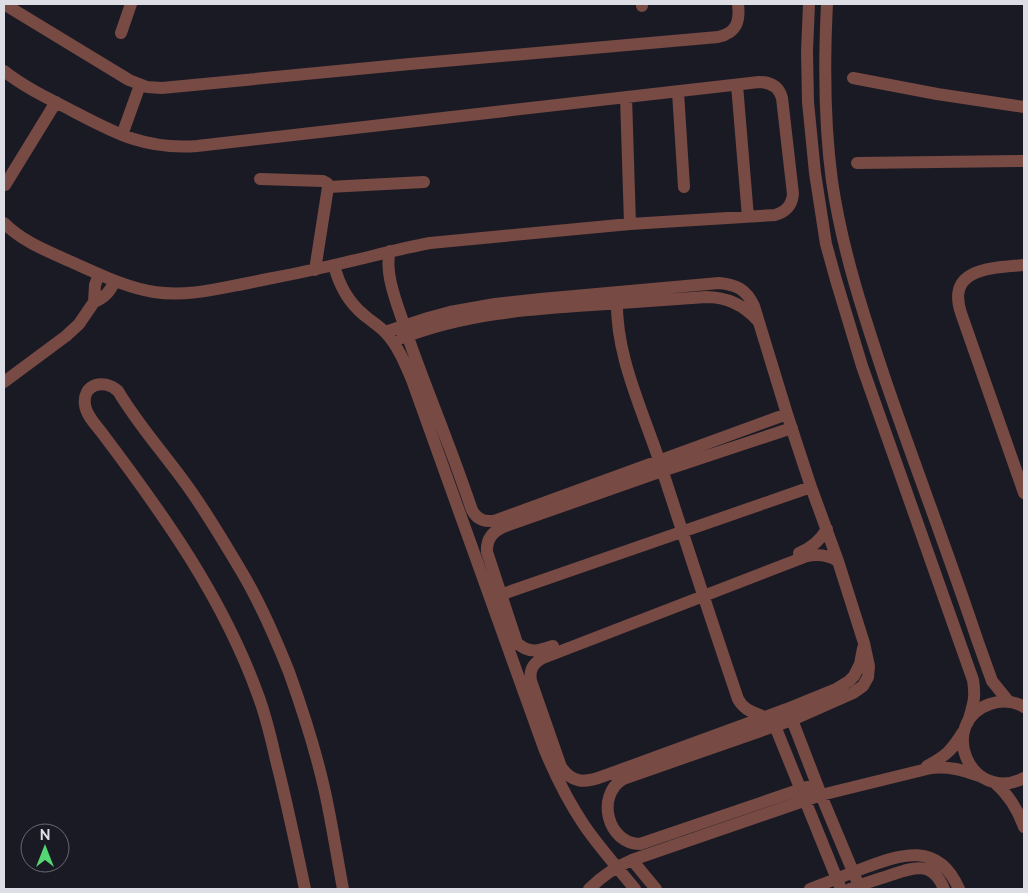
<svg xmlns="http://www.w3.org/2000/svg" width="1028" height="893" viewBox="0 0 1028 893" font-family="Raleway,sans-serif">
<rect width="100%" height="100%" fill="#1a1a25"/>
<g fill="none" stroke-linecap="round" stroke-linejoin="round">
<!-- minor -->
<path stroke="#774a43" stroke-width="12" d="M4,4L129,80L147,87L162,88L410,64L718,37C737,33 740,21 738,4
M809,4L807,51L808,102L815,173L826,244L836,280L862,366L973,680C976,698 973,705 968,722
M827,4C824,63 824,122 832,181C842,250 864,316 886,382C916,469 949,555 978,642L992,681L1009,702
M642,6V4
M121,33L131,4
M4,71C23,86 45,97 67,108C113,132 143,150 197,146L759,82C771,82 779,87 782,98L793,194C792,205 786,212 775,215L630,224L430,243C398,249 366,258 334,265C305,272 277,277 248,283C217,289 186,297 154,292C127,288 101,275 76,264C50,252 24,243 4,223
M853,78L937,94L1024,107
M737,85L748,217
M678,92L684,187
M626,97L630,224
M122,135L140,85
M857,163L1024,161
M260,179L323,181L327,183L328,187L315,270
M5,185L56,102
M328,187L424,182
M390,251C383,275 401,313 408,337C420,372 434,406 447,441C456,464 464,487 472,510C477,520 486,523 497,520L787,414
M334,265C339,285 348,302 364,315C371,321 379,326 385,332C398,346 405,363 412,380L544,748C555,775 568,801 584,825C599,847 618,868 635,889
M1024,265C993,268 946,267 961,313L1024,493
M617,292C614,352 640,404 659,460C685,540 711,620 738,699C747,716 763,711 775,726L841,889
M94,302C105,298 110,291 115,281
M385,332L428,318L450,312L495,304L541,299L719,283C737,285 746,289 754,306L787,414L811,487L838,561L864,643L869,666L868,677L863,686L853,693L792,720L623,779C595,796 608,844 640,844L816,784
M402,338C463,314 528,309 592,305C630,302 668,300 706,297C727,297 744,305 758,321
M4,382L66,336L79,324L94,302L95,285L99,274
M799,553C811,548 820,541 827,529
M838,561C828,555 818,554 807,556L543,658C533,663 529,670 531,681L561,767C572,783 584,783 601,777L787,709L836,689L849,681L854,676L860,664L863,648
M500,595L811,487
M553,646C539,651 529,654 517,643L487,552C486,540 492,532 503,527L662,471L792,428
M1024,707C1014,701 1002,700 990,704C937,722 969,805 1024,778
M789,712L821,795L859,886
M927,766C946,756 952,750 963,732
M994,782C1008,794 1018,810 1024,827
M632,860L656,889
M305,889C296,846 287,803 276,760C271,738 266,716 258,695C223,598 164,515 102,433C96,425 86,415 85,405C82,384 104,378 118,391C137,423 161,450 183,480C204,508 222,539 240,569C260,602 275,637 289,672C303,711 316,751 325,792C332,824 337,857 343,889
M589,889C602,876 615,867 632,860L821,795L931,768C949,766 963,770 979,776
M810,889C828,882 846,875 864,868C902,854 938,841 959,889
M850,889C862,884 875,880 888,876C912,868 932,859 944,889"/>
</g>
<!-- border -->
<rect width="1028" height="893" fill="none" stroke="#dddde5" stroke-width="10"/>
<!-- north arrow -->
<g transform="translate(45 848)"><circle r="24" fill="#1a1a25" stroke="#686872"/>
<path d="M0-4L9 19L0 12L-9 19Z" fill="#54d672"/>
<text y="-8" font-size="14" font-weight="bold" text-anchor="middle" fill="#dddde5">N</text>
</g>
</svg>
